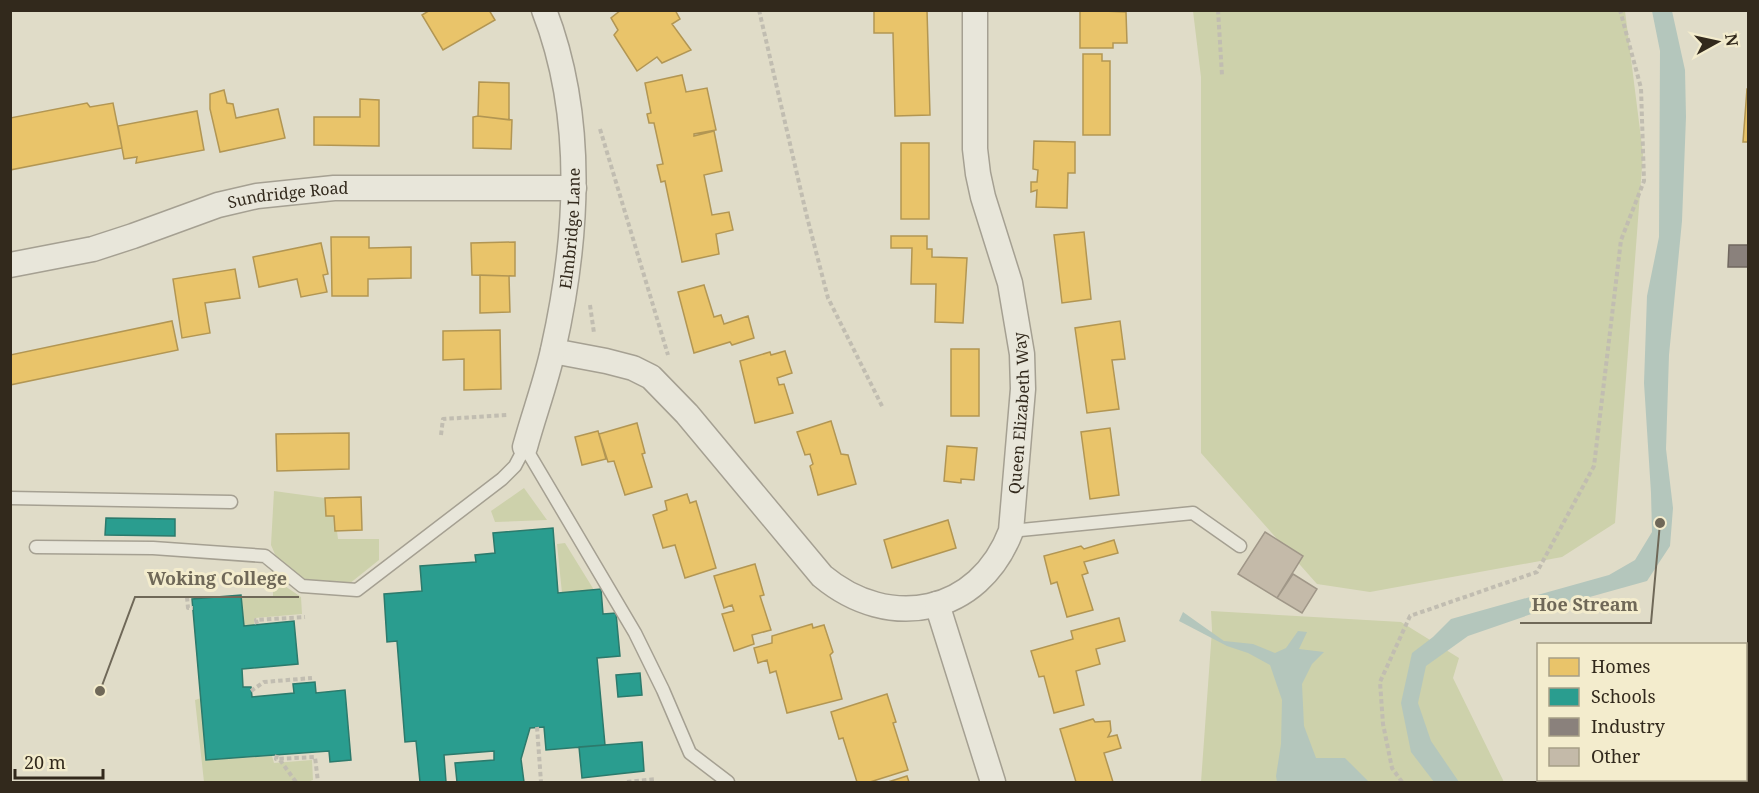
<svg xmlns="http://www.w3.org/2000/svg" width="1759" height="793" viewBox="0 0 1759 793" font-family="'Noto Serif',serif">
<rect width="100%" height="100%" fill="#e0dcc8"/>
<!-- green -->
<path fill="#cdd1ab" d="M1193,11H1625L1643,154L1615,523L1562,557L1370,592L1317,584L1201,453V77Z
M524,488L547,520L495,522L491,511Z
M274,491L325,498L326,516H334L335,530L337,531L338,539H379V560L349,584L304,580L277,559L271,545Z
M565,543L594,590L562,593L557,544Z
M273,578L301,597L302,614L255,618L254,625L244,626L241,597H273Z
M1211,611L1401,622L1459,658L1453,678L1504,782H1201L1212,630Z
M201,698L206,760L272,756L274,763L312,760L313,780L307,782H204L195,700Z"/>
<!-- water -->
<path fill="#b4c6bc" d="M1652,11H1672L1685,70L1686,117L1682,221L1669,355L1666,449L1673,508L1670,546L1647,581L1543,610L1468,636L1426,666L1418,703L1431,741L1459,782H1434L1411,752L1401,703L1412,653L1433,637L1451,619L1609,575L1635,560L1652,532L1651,493L1644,383L1647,296L1659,237L1660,51Z
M1183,612L1224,641L1253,644L1275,653L1286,648L1298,631L1307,632L1299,649L1324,652L1312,664L1302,684L1304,726L1316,758H1345L1369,782H1277L1276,776L1281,744L1282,700L1270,665L1248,653L1227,646L1179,621Z"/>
<!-- homes -->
<path fill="#e9c46a" stroke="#b29653" stroke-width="1.5" d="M430,10H489L495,20L443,50L422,15Z
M653,10H675L680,19L672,24L691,50L662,63L657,57L637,71L614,35L618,30L611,18L621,10Z
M874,10H927L930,115L895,116L893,33H874Z
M1080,10L1126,12L1127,43H1113V48H1080Z
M1083,54H1102V61H1110V135H1083Z
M682,75L686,92L707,88L716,130L694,134V136L714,131L722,171L704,175L712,215L729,212L733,230L716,234L719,254L682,262L665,181L661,182L657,165L663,164L654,123H649L647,114L651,113L645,83Z
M479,82L509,83V120L478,116Z
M1747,89H1748V142H1743Z
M224,90L227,103L233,104L236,118L278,109L285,138L220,152L210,109V94Z
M360,99L379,100V146L314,145V117H360Z
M87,103L90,107L113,103L122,148L10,170V118Z
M197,111L204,150L136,163L137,157L124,159L118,126Z
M478,116L512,120L511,149L473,148V117Z
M1034,141L1075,142V173H1068L1067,208L1036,207L1037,190L1031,192V182H1037L1038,170L1033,169Z
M901,143H929V219H901Z
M1084,232L1091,299L1062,303L1054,235Z
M891,236H927V249H932V257L967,258L963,323L935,322L936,284H911L912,248H891Z
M331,237H369V248L411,247V278L368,279V296H332Z
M515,242V276L472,275L471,243Z
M321,243L328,274L323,275L327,292L301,297L297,279L259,287L253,257Z
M235,269L240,298L205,303L210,333L182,338L173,279Z
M480,275L509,276L510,312L480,313Z
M704,285L714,317L721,315L724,324L748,316L754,338L732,345L730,342L694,353L678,292Z
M172,321L178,350L10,385V355Z
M1120,321L1125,359L1112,360L1119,409L1087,413L1075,328Z
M500,330L501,389L464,390V359L443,360V331Z
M951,349H979V416H951Z
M785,351L792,373L777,378L779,385L784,384L793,413L755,423L740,361L770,352L771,355Z
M831,421L841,454L848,455L856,484L818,495L810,466L813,464L810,454L805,455L797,432Z
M637,423L645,453L642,454L652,487L625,495L614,461L608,462L599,434Z
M1110,428L1119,495L1090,499L1081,432Z
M598,431L606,459L582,465L575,437Z
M349,433V469L277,471L276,434Z
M947,446L977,448L974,480L961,479V483L944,481Z
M687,494L690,503L696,501L716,568L685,578L675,545L663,548L653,515L667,510L665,501Z
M361,497L362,530L335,531L334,516H326L325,498Z
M948,520L956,548L892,568L884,540Z
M1114,540L1118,553L1084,562L1088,573L1082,575L1093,610L1067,617L1057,582L1051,584L1044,556L1081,546L1084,549Z
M755,564L764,595L760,596L771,630L752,635L754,644L734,651L722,614L734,611L732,605L724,608L714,576Z
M1119,618L1125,641L1096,649L1100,664L1076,671L1084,705L1054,713L1044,676L1039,677L1031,651L1073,639L1071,631Z
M812,624L813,628L824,625L833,652L830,655L842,699L787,713L776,671L770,673L767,660L758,663L754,648L772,643V636Z
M887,694L896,722L893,723L908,770L870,782H857L843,738L839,739L831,712Z
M1093,719L1095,722L1110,721L1111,731L1108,737L1117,735L1121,748L1104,753L1113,782H1076L1060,729Z
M907,776L909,782H888Z"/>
<!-- schools -->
<path fill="#2a9d8f" stroke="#2c7a6c" stroke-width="1.5" d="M106,518L175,519V536L105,535Z
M553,528L558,593L601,589L603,614L616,613L620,656L597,658L605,745L546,750L544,727L530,728L521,759L524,782H457L455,763L494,760V751L444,755L446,782H420L416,741L405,742L397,641L387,642L384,594L422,591L420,566L476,562L475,555L495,553L493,533Z
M241,595L244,626L294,621L298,664L242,669L243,687H251L252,697L294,693L293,684L315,682L316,693L345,690L351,760L330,762L329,751L206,760L192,599Z
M640,673L642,695L618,697L616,675Z
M642,742L644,771L582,778L579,747Z"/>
<!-- industry -->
<path fill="#8a817c" stroke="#70675f" stroke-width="1.5" d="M1729,245H1748V267H1728Z"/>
<!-- building -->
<path fill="#c4baa9" stroke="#a09788" stroke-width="1.5" d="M1265,532L1303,556L1277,598L1238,574Z
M1293,574L1317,589L1302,613L1277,598Z"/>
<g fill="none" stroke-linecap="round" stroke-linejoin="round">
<!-- service casing -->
<g stroke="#a5a092" stroke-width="15">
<path id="service" d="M525,447L635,633L663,690L690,753L728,782
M10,498L231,502
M1011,531L1193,513L1240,546
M36,547L153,548L265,556L302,586L357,590L502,479L515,466L525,447"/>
</g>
<!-- minor casing -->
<g stroke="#a5a092" stroke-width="27">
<g id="minor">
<path id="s1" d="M10,265L93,249L133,236L218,205L257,196L334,188H574"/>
<path id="s2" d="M553,351L606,361L633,368L651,377L687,414L822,576C889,632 979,615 1011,531L1023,389L1022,354L1010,283L983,197L978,174L975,149V10"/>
<path id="s3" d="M525,447C534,414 546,382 553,350C578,239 586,118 544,10"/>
<path d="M937,604L993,782"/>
</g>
</g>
<!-- path -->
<path stroke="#c1bdb1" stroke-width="4" stroke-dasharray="4.5 3" stroke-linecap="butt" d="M759,10L806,213L828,298L883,408
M1218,10L1222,75
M600,129L668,355
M590,305L594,333
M441,435L443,419L507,415
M187,597L188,608H193
M257,624L256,620L305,617
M251,691L264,682L312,678
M537,727L541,782
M1746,745H1748
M277,755L276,759L315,757L318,782
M280,760L296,782
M627,782L656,779
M1402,782L1392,768L1383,724L1380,682L1410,616L1537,572L1594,466L1621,240L1644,181L1641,88L1620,10
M1631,782L1640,780"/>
<!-- service -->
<use href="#service" stroke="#e8e6da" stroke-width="12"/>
<!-- minor -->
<use href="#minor" stroke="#e8e6da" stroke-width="24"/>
</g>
<g text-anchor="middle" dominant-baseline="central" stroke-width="6" stroke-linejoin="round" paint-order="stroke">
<!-- street labels -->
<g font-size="16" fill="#32291c" stroke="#f3eccd">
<text stroke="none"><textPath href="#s1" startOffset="288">Sundridge Road</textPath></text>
<text stroke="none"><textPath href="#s3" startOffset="224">Elmbridge Lane</textPath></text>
<text stroke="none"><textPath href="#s2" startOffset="714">Queen Elizabeth Way</textPath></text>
</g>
</g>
<!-- callouts -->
<path fill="none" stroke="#6f6858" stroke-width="2" d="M100 691L135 597H299M1660 523L1651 623H1520"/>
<g fill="#6f6858" stroke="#f3eccd" stroke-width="2">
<circle cx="100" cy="691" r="6"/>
<circle cx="1660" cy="523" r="6"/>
</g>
<g font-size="18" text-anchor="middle" font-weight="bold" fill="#6f6858" stroke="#f3eccd" stroke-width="6" stroke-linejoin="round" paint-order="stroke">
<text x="217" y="585">Woking College</text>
<text x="1585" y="611">Hoe Stream</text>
</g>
<!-- border -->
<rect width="1759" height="793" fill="none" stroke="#32291c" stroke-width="24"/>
<!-- legend -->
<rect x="1537" y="643" width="210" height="138" fill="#f3eccd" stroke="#a69e86" stroke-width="1.5"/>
<rect x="1549" y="658" width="30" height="18" fill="#e9c46a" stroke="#a69e86" stroke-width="1.5"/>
<text x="1591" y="673" font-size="18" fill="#32291c">Homes</text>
<rect x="1549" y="688" width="30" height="18" fill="#2a9d8f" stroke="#a69e86" stroke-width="1.5"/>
<text x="1591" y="703" font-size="18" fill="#32291c">Schools</text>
<rect x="1549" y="718" width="30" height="18" fill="#8a817c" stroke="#a69e86" stroke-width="1.5"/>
<text x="1591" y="733" font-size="18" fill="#32291c">Industry</text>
<rect x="1549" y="748" width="30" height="18" fill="#c4baa9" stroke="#a69e86" stroke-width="1.5"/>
<text x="1591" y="763" font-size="18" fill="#32291c">Other</text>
<!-- north arrow -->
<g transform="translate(1717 42) rotate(82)" stroke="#f3eccd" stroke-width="4.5" paint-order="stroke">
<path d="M0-4.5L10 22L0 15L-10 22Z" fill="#32291c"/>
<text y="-9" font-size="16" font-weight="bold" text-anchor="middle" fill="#32291c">N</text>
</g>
<!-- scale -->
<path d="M15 769v9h88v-9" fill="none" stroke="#32291c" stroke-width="3"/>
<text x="24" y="769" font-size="18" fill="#32291c" stroke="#f3eccd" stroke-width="4.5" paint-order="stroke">20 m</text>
</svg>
